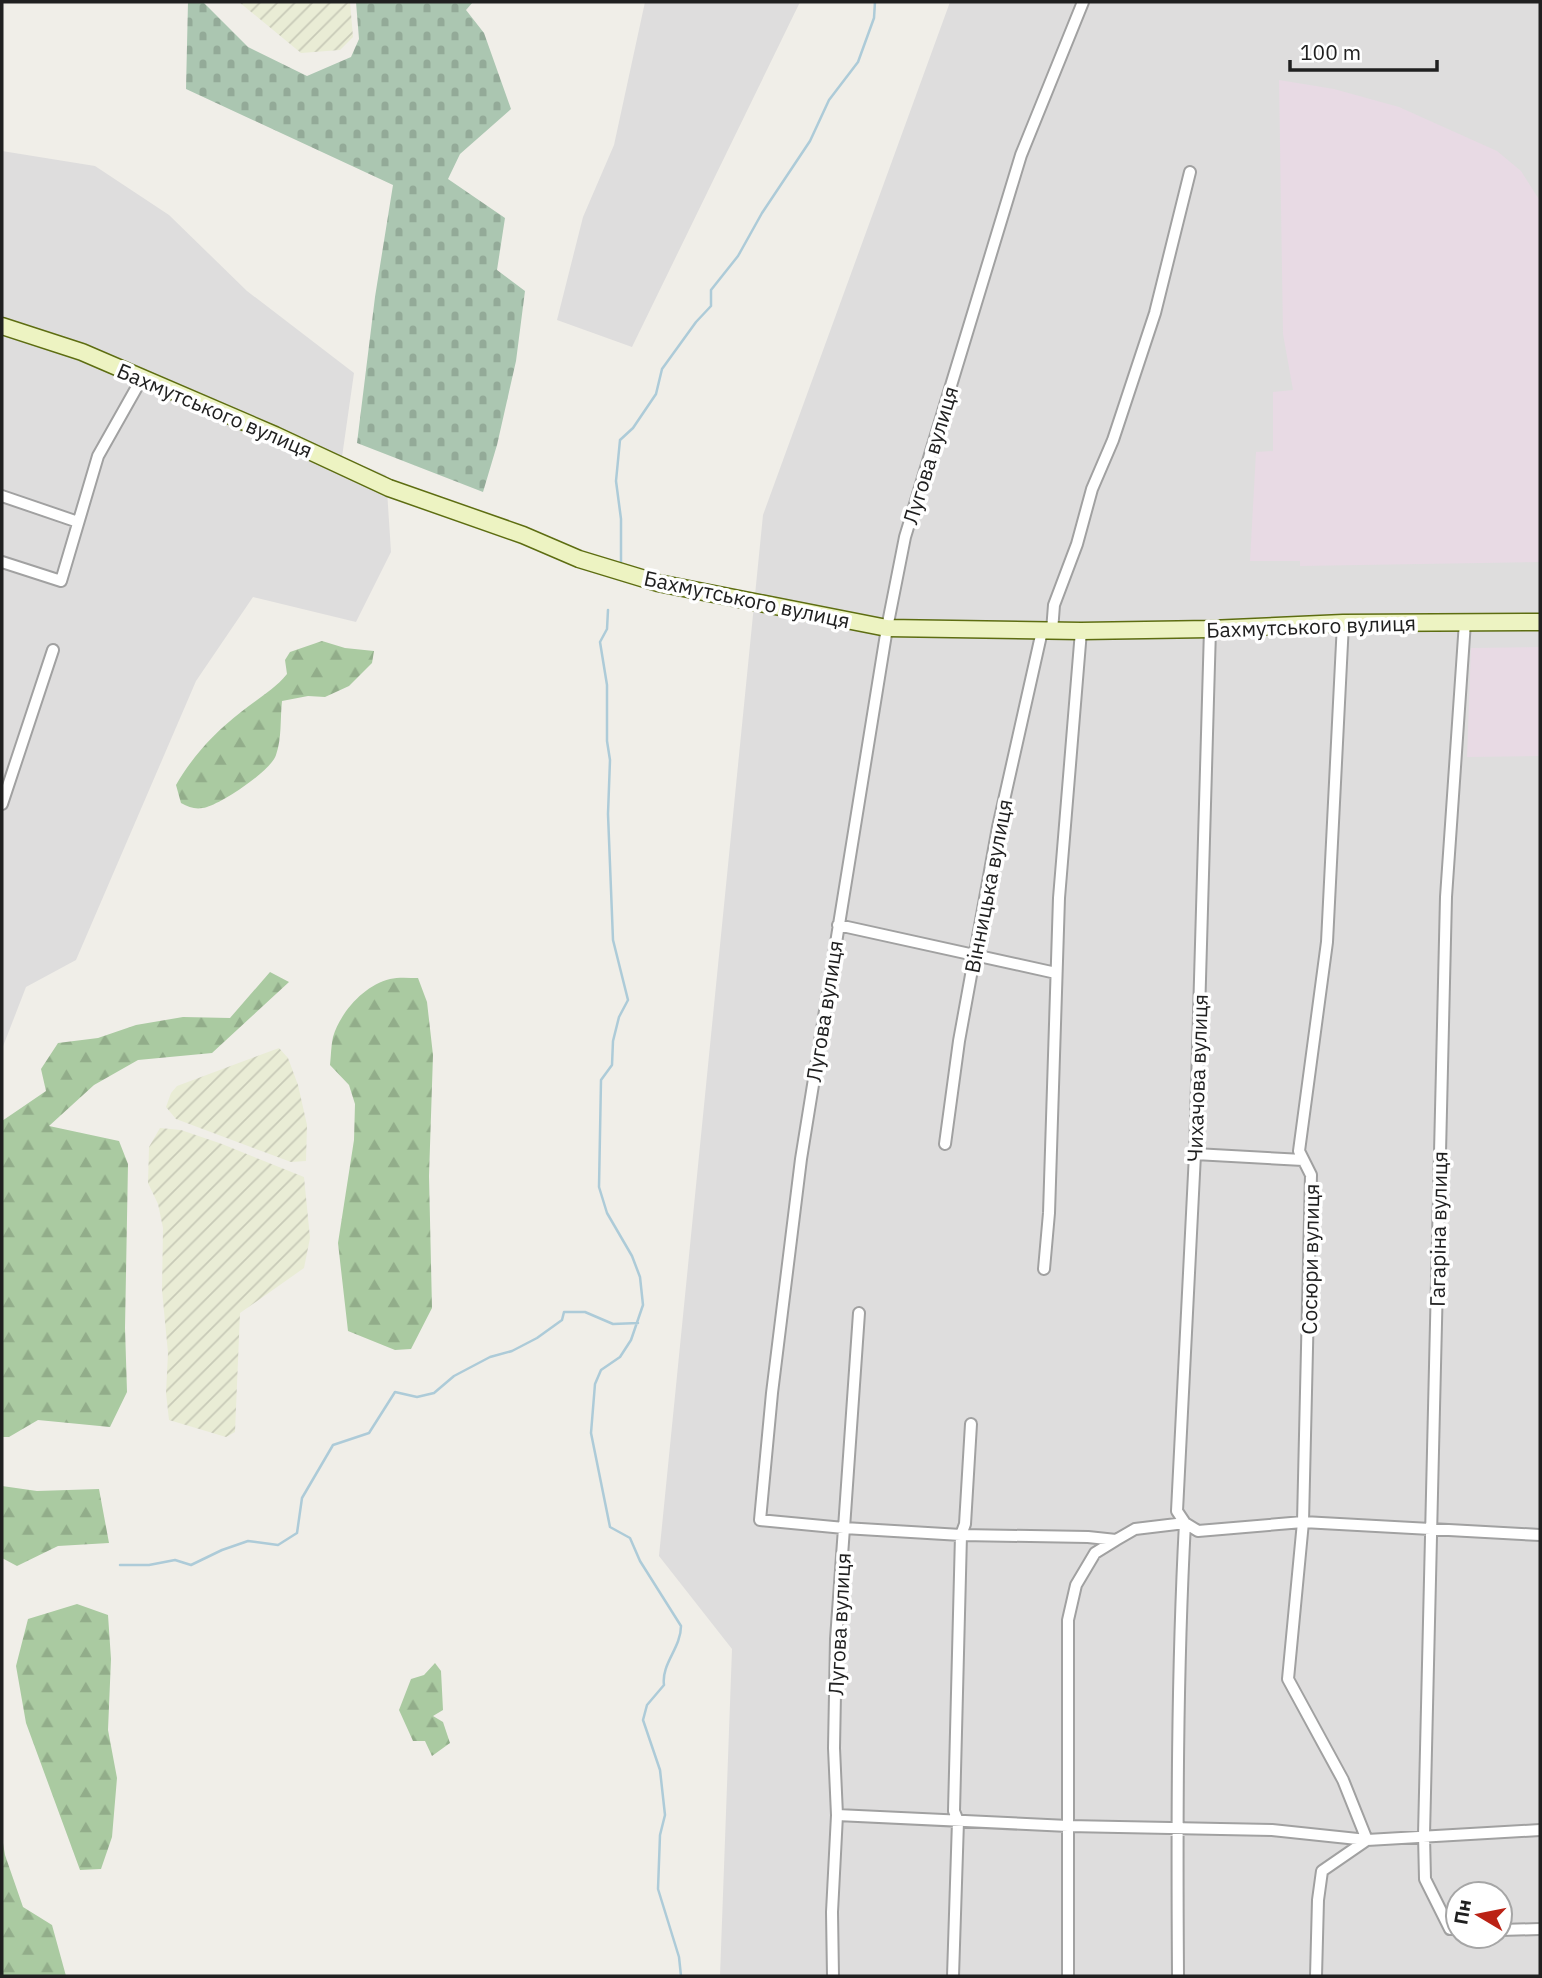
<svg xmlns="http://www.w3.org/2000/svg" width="1542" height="1978" viewBox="0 0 1542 1978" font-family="'IBM Plex Sans',sans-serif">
<defs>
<pattern id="farmland-furrows" width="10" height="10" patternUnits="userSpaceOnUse" patternTransform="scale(1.75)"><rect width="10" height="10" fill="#e9ecd5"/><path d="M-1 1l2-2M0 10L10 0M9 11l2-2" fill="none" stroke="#c8cab7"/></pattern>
<pattern id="forest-firs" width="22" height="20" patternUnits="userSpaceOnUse" patternTransform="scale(1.75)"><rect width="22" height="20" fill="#aacaa1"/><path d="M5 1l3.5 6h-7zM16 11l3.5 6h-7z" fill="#92ad8a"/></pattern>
<pattern id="cemetery-stones" width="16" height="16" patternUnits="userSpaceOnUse" patternTransform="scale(1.75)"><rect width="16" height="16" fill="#abc6b1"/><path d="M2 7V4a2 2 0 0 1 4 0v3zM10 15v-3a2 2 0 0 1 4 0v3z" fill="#93aa98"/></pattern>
</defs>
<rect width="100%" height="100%" fill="#f0eee8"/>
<!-- residential -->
<path fill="#dedddd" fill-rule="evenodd" d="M645,2H800L632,347L557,320L583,217L614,145Z
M950,2H1540V1976H720L732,1649L659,1556L763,515ZM1458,1894H1500V1936H1458Z
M2,151L95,166L169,215L247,291L354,373L342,457L386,475L391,552L356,622L253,597L196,681L76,960L26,987L2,1049Z"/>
<!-- industrial -->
<path fill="#e8dae4" d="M1279,80L1334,89L1399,107L1497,151L1521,171L1540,201V562L1300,566V561H1250L1256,452L1273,451V392L1293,390L1283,334Z
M1540,647V756L1467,757L1471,648Z"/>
<!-- farmland -->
<path fill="url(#farmland-furrows)" d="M239,2H350L353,37L340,50L301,53Z
M279,1048L288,1058L298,1085L307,1125L306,1161L291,1162L176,1119L166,1107L171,1093L177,1086Z
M160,1128L181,1130L222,1144L304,1177L310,1238L304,1268L240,1313L235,1432L226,1437L169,1420L166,1393L168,1353L162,1290L163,1228L158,1204L148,1183L149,1147Z"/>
<!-- forest -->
<path fill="url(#forest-firs)" d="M322,641L345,648L374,651L372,663L349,686L325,697L308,696L282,701C280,719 282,738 276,755C271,771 222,803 207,807C197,810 190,808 181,803L176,785C192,757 215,732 241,712C257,699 274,690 287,674L285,660L290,652Z
M270,972L289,982L212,1053L138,1060L94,1085L49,1126L119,1141L128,1164L125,1328L127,1392L110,1427L38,1420L9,1437H2V1121L46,1091L41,1069L58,1043L98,1038L136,1025L183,1017L230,1018Z
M418,978L427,1002L433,1055L429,1176L432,1308L411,1349L395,1350L348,1331L338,1243L354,1140L355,1104L349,1085L330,1065C331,1056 331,1046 333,1037C340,1013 364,985 390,979C398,977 409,978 418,978Z
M2,1486L37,1491L99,1489L109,1543L58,1546L17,1566L2,1558Z
M77,1604L108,1615L111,1659L108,1730L117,1778L112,1837L101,1869L80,1870L26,1723L16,1666L28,1619Z
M435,1663L441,1671L443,1710L433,1716L443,1722L450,1743L432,1756L425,1741H413L399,1710L411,1679L424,1675Z
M2,1837L5,1855L23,1907L52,1925L66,1976H2Z"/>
<!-- cemetery -->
<path fill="url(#cemetery-stones)" d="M188,2H203L248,47L307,76L351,57L359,39L356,2H473L466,10L484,33L511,109L460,154L448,179L505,218L497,270L525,291L516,361L497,445L483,492L357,443L375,297L393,185L186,89Z"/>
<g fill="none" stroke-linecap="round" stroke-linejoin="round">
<!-- stream -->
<path stroke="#adcbd8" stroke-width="2.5" d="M621,562V519L616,481L620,440L633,428L656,394L662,369L696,322L711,306V290L738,256L762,213L810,141L829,100L858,62L874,18L875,2
M608,610L607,629L600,642L607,685V741L610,760L608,814L613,940L628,1000L619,1017L613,1041L612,1065L601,1080L599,1187L607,1213L632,1256L640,1277L643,1305L631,1340L620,1357L601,1370L595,1384L591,1433L610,1527L630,1538L640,1561L681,1626C681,1648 661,1664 664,1685L647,1705L643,1720L660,1770L665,1815L660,1835L658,1889L679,1957L681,1976
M120,1565H149L175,1560L191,1565L222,1550L248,1541L278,1545L297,1533L302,1498L333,1445L369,1433L395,1392L417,1397L434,1393L454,1376L490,1357L512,1351L537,1338L562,1320L564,1312H585L613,1324L638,1323"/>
<!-- street casing -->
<g stroke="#a1a1a1" stroke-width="14">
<path id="street" d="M2,496L78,522
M2,562L61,581L98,456L142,378
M1052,631L1054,605L1077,544L1092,489L1113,440L1155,313L1190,172
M2,804L53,650
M838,925L1056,973
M945,1144L959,1041L998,827L1042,631
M1195,1154L1303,1160
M1044,1269L1049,1213L1059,898L1081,631
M859,1313L844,1528L961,1535L1088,1537L1116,1540L1135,1529L1185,1523L1198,1531L1303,1522L1540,1535
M837,1815L1068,1826L1272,1830L1367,1840L1540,1830
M1458,1929H1450L1425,1879L1424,1835L1446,897L1465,622
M1500,1930L1540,1929
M833,1976L832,1912L837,1815L834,1748L836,1639L844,1528L760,1520L772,1393L801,1159L887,628L905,537L1021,155L1083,2
M953,1976L958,1821L954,1811L961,1535L965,1524L971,1424
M1068,1976V1620L1076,1585L1095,1553L1116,1540
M1178,1976C1177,1825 1177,1674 1185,1523L1177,1511L1195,1154L1210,629
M1316,1976L1318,1900L1322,1871L1367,1840L1343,1780L1288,1679L1303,1522L1311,1175L1299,1151L1327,942L1343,623"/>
</g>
<!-- secondary casing -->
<g stroke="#5d6d11" stroke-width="19">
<path id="secondary" d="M2,326L82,352L275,435L389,488L523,535L579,559L658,583L887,628L1081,631L1210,629L1343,623L1540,622"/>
</g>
<!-- street -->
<use href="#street" stroke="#fff" stroke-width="10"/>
<!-- secondary -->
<use href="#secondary" stroke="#edf3c2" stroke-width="16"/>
</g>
<g text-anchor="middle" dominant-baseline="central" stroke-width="7" stroke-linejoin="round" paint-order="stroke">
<!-- street labels -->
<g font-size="21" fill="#202020" stroke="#fff">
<text transform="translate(215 410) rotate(23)">Бахмутського вулиця</text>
<text transform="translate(930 455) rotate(-73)">Лугова вулиця</text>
<text transform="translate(747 599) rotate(12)">Бахмутського вулиця</text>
<text transform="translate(1311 626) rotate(-2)">Бахмутського вулиця</text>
<text transform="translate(988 886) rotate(-79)">Вінницька вулиця</text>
<text transform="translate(824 1011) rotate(-81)">Лугова вулиця</text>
<text transform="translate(1197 1078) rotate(-88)">Чихачова вулиця</text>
<text transform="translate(1438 1229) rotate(-89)">Гагаріна вулиця</text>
<text transform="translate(1310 1259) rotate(-89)">Сосюри вулиця</text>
<text transform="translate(839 1624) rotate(-87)">Лугова вулиця</text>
</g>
</g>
<!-- border -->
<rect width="1542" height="1978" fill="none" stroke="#202020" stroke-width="7"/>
<!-- north arrow -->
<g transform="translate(1479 1915) rotate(280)"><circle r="33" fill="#ffffff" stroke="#a6a6a6" stroke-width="2"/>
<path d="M0-5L12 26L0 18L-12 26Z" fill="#bb2215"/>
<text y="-10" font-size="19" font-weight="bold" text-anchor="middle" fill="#202020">Пн</text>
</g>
<!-- scale -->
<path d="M1290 60v10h147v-10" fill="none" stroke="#202020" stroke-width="3.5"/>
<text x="1300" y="60" font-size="21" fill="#202020" stroke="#ffffff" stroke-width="5" paint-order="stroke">100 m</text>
</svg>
